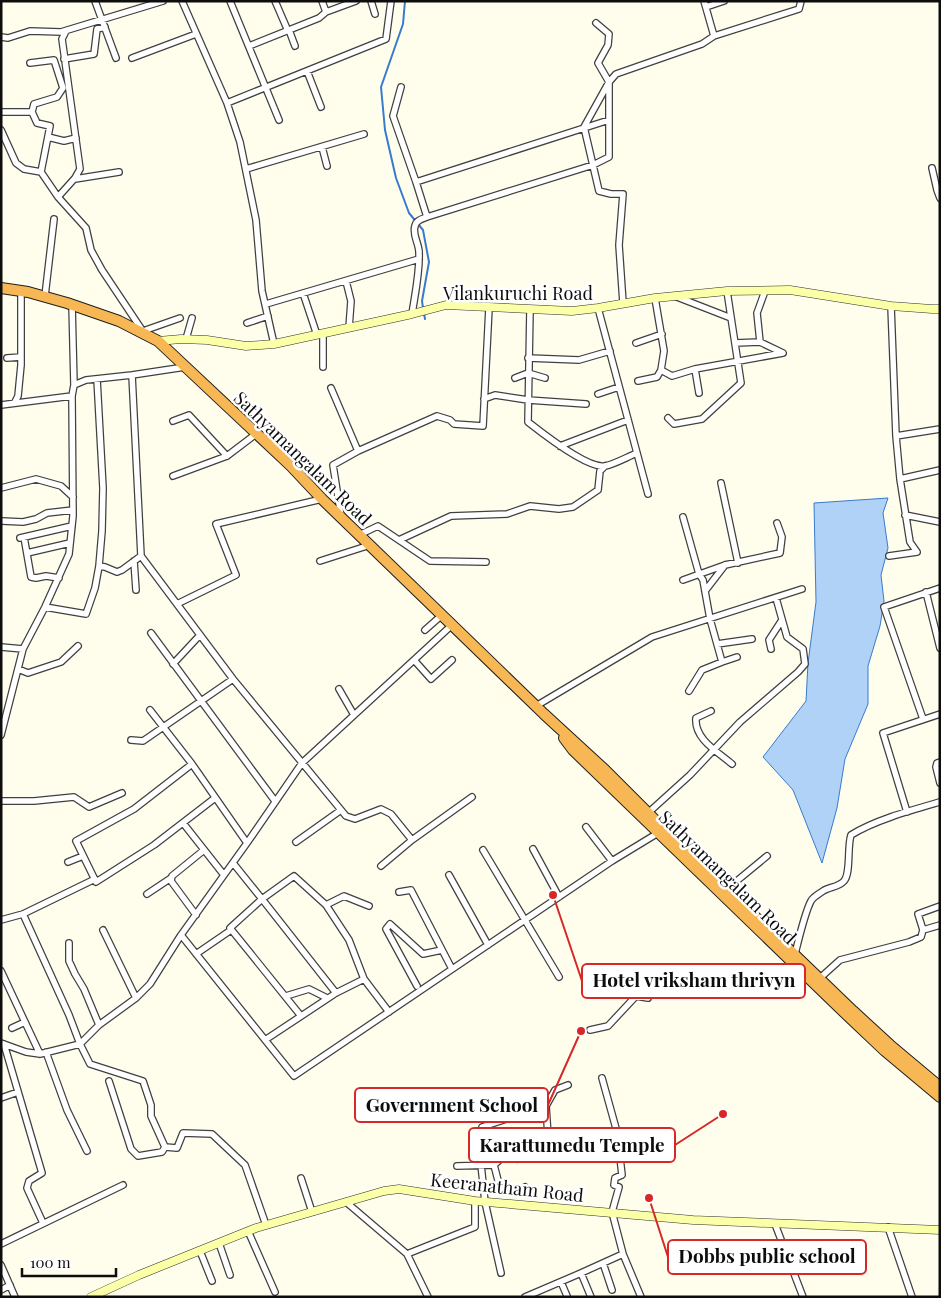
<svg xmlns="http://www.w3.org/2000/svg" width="941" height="1298" viewBox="0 0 941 1298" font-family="'Playfair Display',serif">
<rect width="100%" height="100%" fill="#fffeed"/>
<!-- water -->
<path fill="#b1d2f7" stroke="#377bcf" d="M888,498L883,513L888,548L881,575L884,601L880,626L868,666V704L845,759L837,808L822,863L793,790L763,757L806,701L808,663L816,602L814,503Z"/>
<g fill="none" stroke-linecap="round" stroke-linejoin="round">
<!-- stream -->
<path stroke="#377bcf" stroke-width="2" d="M405,1L403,24L381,87L385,130L396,178L409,213L423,230L429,262L422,301L423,308
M424,313L425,319"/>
<!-- street casing -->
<g stroke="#404040" stroke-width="8">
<path id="street" d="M95,1L116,58
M182,1L227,103L240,142L256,220L262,291L274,344
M230,1L279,120
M275,1L288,31
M322,1L326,12
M371,1L375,14
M704,1L714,36
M706,7L724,1
M289,30L295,46
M1,37L8,38L30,31L61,32L163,1
M249,46L319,18L326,12L356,1
M132,58L196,34
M64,59L94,54L97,29L105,27
M30,63L54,60L63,88L57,97L34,104L32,112L37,123L50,126L41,172
M307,71L321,107
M401,87L393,116L416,182L427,217
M227,103L386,39L391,1
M1,112H32
M1,130L16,163L24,169L41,172L58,197L86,228L91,250L102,270L144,333
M48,137L64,141L76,138
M322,147L327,166
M932,168L937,190L940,198
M246,169L364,134
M75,179L119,172
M416,182L609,120
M58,197L75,178L80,169L62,39L66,31
M346,281L351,301L349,328
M303,293L317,335
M45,296L54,219
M677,297L731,318
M623,303L619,245L623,194H611L599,191L584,127L609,82L616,74L702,44L714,36L799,9L801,1
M72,304L74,385
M266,304L419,259
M891,306L896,436L940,429
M598,308L648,494
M530,309L528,422C542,433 588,469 605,466C615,464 627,457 637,453
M412,314C415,294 420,272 419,252C419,244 412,234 415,226C416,220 422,219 427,217L593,165L609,157V82L598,63L608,45L609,34L596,23
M247,323L268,316
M143,331L180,318
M186,339L192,318
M760,342L757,313L765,291
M636,343L662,334
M7,358L21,357
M528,358L579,360L610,351
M185,367L132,375L141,556L233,679L346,816L355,819L381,809L391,814L412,840
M323,367V334
M695,369L699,393
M661,370L672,376L695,369L783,353L760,342L735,343
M515,378L528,373L545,378
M638,381L657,377L661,370L664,351L655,298
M331,388L358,451
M598,394L619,387
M484,399L495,395L528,400L586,404
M15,402L18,396L21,365V291
M1,405L72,396
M668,418L674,424L702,419L741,383L727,291
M173,421L189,415L227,456
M560,446L628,420
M173,476L227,456L256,434
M900,479L940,470
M721,483L738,563
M1,488L36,479L61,486L73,497
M905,515L940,522
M341,516L333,465L358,451L437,416L450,420L454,424L483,426L489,308
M683,517L699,574L703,580L710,619L722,662
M2,521L23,522L36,519L47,513L73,510
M359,535L378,526L430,561L486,562
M24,537L31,577L36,578L46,576L59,578
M20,538L72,526
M399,540L451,516L507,514L530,506L559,509L573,507L598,490L600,471L605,466
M27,553L70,543
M889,556L917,552L910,542L900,479L896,436
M134,561L136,590
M320,561L370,545
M99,566L105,567L117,572L122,570L141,556
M683,580L725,565L780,553L782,537L777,523
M705,591L725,565
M926,592L940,648
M177,604L236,575L216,524L322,499
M45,607L86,614L95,588L99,566L102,531L103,488L97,379
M425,630L442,615
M151,633L275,801
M717,644L752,639
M1,647L23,649
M771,649L769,640L782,620
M414,660L431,679L452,660
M173,664L200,635
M18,669L28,673L61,662L78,646
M339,689L354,715
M689,691L702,670L722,662L737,657
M536,706L652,637L802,589
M150,710L192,764L247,843
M711,711L696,718C694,739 718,752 732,764
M923,719L884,607L940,588
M1,735L23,649L45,607L69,554L73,516L72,396L74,385L86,380L132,375
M131,740L143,741L233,679
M940,762L937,763L936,767L940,783
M192,764L134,809L76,841L96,882L154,845L215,798
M1,801H34L74,797L89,807L122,793
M907,812L883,733L940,714
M648,813L690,775L740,722L798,672L805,664L803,649L787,637L776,598
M183,823L224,875
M586,827L612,861
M296,842L341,810
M533,849L559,897
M483,850L559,977
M68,862L83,856
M233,863L262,899L336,993
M381,866L412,840L472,797
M449,875L488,945
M727,889L767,856
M399,892L411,890L452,969
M147,894L171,878
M326,905L344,896L369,906
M23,914L69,1015L80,1044L90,1064L143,1081L151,1105V1116L165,1147
M196,915L171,881L172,876L204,850
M1,920L23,914L95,879
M103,930L136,998
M923,930L940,925
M181,935L294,1076L612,861L658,833
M69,943V961L75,974L84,989L99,1025
M196,954L231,930
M795,954C798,942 805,912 811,901C813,897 819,894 823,891C829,887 839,887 844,881C851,873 847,847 851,835C875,820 912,810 940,802
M1,971L40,1054
M820,978L840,960L909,942L921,937L923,930L918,914L940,906
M417,986L386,929L390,924L423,954L442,950
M286,996L309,989L327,998
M301,1016L230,928L262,899L294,876L326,905L349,940L364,979L389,1012
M12,1028L25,1022
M590,1030L608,1026L636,996L648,998
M265,1040L336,993L364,979
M1,1043L26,1052L40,1054L80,1044L99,1025L136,998L150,984L181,935L247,843L302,763L452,625
M4,1044L42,1173L29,1181L27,1188L43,1223
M46,1052L67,1110L87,1151
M602,1078L617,1132L622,1175L615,1178L614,1185L619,1187L612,1212L623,1254L641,1297
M109,1081L131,1149L138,1156L162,1152L165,1147L177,1148L183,1133L212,1134L245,1165L266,1225
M1,1098L18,1092
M539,1150L548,1136L546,1106L555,1090L568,1085
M494,1165L505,1155H512L517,1159
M457,1166L494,1165L500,1188L518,1192L525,1187
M301,1178L312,1212
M346,1202L407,1254
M775,1224L803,1297
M888,1227L912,1297
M248,1231L275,1292
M219,1243L230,1275
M1,1244L123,1185
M200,1251L212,1281
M603,1263L612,1290
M1,1265L15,1297
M501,1273L485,1202L479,1146L482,1127L546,1106
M581,1273L591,1297
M561,1282L567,1296
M1,1290L10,1285
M428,1297L407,1254L475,1227V1201
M525,1297L581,1273L623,1254"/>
</g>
<!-- secondary casing -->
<g stroke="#2f2f2f" stroke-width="9">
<path id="secondary" d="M158,341L181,339L207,340L246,346L274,344L412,314L446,305L572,311L598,308L655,298L727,291L790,290L891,306L932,309H940
M91,1297L139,1275L256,1228L384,1191L399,1189L475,1201L693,1220L940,1230"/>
</g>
<!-- highway casing -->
<g stroke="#1e1e1e" stroke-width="12">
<path id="highway" d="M1,288L28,292L67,303L119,321L158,341L291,466L322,499L544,714L605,770L663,828L853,1011L890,1045L940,1087
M564,738L573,750L848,1016L885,1051L940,1097"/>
</g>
<!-- street -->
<use href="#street" stroke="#fff" stroke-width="5.5"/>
<!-- secondary -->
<use href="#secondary" stroke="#fbffa8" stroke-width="8"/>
<!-- highway -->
<use href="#highway" stroke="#f6b754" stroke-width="10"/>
</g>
<g text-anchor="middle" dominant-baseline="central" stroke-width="5" stroke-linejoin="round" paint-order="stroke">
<!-- street labels -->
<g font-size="18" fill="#0d0d0d" stroke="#fff">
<text x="518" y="293">Vilankuruchi Road</text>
<text transform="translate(303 458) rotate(44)">Sathyamangalam Road</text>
<text transform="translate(728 877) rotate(44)">Sathyamangalam Road</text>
<text transform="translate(507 1187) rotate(6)">Keeranatham Road</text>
</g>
</g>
<!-- callouts -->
<path fill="none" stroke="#d62828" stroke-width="2" d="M553 895L582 981M581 1031L548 1105M723 1114L675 1145M649 1198L668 1257"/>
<g fill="#d62828" stroke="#fff" stroke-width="2">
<circle cx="553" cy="895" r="5"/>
<circle cx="581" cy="1031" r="5"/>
<circle cx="723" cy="1114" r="5"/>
<circle cx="649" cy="1198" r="5"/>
</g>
<g fill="#fff" stroke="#d62828" stroke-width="2">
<rect x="582" y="964" width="223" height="34" rx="5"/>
<rect x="355" y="1088" width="193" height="34" rx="5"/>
<rect x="469" y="1128" width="206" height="34" rx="5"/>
<rect x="668" y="1240" width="198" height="34" rx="5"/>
</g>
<g font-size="19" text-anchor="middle" font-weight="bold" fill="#0d0d0d">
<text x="694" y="987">Hotel vriksham thrivyn</text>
<text x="452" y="1112">Government School</text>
<text x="572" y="1152">Karattumedu Temple</text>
<text x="767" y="1263">Dobbs public school</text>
</g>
<!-- border -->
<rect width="941" height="1298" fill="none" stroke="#0d0d0d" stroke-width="5"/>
<!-- scale -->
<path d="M22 1268v8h94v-8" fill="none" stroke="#0d0d0d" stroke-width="2.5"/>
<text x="30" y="1268" font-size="15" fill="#0d0d0d" stroke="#ffffff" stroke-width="4" paint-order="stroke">100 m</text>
</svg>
